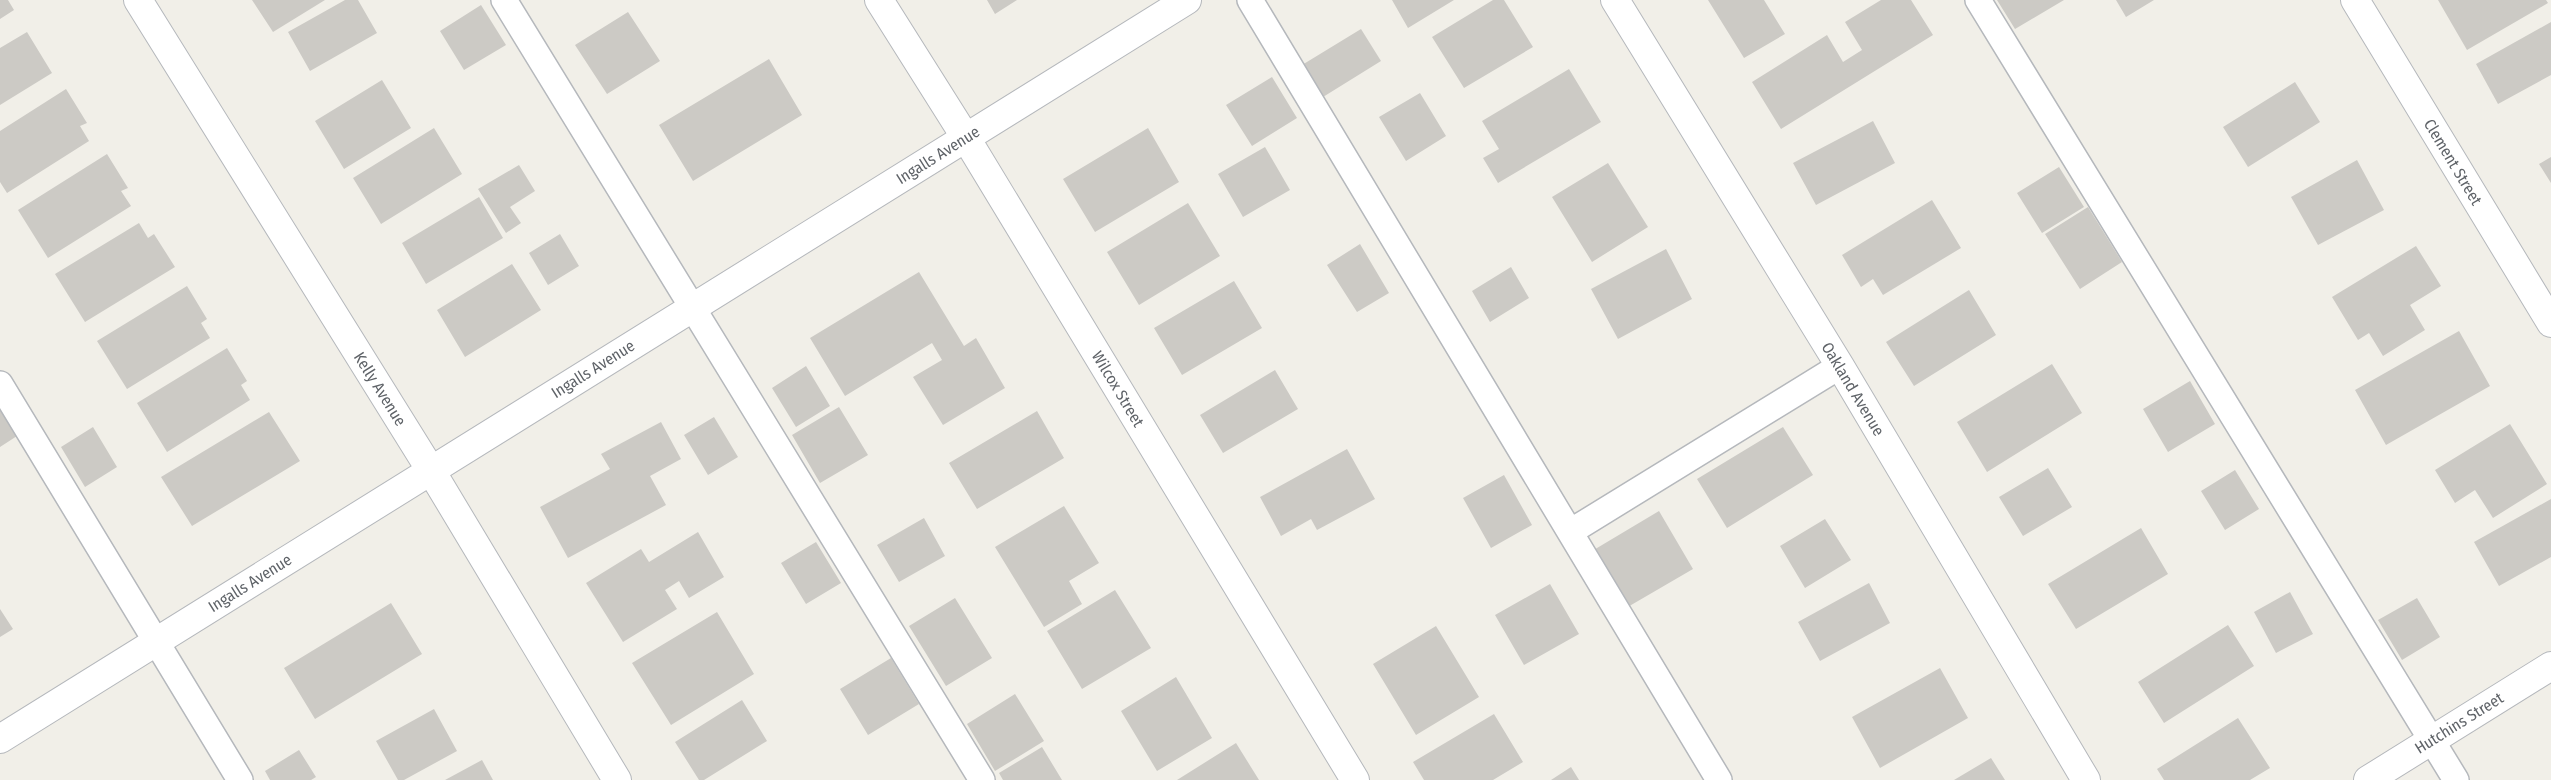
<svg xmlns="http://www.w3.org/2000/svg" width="2551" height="780" viewBox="0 0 2551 780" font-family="'Fira Sans Condensed',sans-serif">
<rect width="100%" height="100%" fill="#f1efe8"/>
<!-- building -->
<path fill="#cccac5" d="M0,0H8L14,10L0,19Z
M252,0H325L273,32Z
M345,0H358L377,33L310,71L288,32Z
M987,0H1017L995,14Z
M1392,0H1454L1408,28Z
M1493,0H1504L1533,47L1464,88L1432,37Z
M1708,0H1764L1785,34L1744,58Z
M1881,0H1911L1933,35L1781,129L1752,82L1827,35L1843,62L1862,50L1845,22Z
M1997,0H2064L2015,29Z
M2116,0H2154L2126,17Z
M2438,0H2546L2548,3L2467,50Z
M481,5L506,45L464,70L440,31Z
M628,12L660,61L607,94L575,45Z
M2551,22V75L2498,104L2476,64Z
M1361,29L1381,61L1323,97L1302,65Z
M27,32L52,73L0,105V48Z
M769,59L802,115L693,181L659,125Z
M1569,69L1601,122L1498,183L1483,158L1499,149L1482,121Z
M1272,77L1297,118L1252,146L1226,105Z
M382,80L411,128L344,169L315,121Z
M2295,82L2320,122L2248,167L2223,127Z
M66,89L87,123L80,126L89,141L7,193L0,182V131Z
M1420,93L1446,136L1406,161L1379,117Z
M1873,121L1895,163L1816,205L1793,163Z
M434,128L462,174L381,224L353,178Z
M1148,128L1179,182L1095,232L1063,179Z
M1265,147L1290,190L1243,217L1218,174Z
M107,154L128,188L121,191L131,206L48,258L18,210Z
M2551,157V183L2539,164Z
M2357,160L2384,210L2318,245L2291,197Z
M1608,163L1648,227L1592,262L1552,197Z
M519,165L535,191L510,207L521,223L506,233L478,189Z
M2059,167L2084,207L2042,233L2017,193Z
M479,197L503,238L426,284L402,243Z
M1932,200L1961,248L1883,295L1873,279L1861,287L1842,255Z
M1188,203L1220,256L1139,305L1107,252Z
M2088,207L2122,262L2080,289L2045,234Z
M139,223L148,238L154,234L175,267L85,322L55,274Z
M560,234L579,266L548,285L529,253Z
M1360,244L1389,293L1357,312L1327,265Z
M2416,246L2441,286L2410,305L2425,330L2383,356L2369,333L2358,340L2332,297Z
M1666,249L1692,299L1618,339L1591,289Z
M512,264L541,310L465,357L437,310Z
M1511,267L1529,298L1490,322L1472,291Z
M919,272L964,346L976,338L1005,388L943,425L913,377L942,360L932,343L845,396L810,338Z
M1234,281L1262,328L1182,375L1154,328Z
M187,286L207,319L201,323L210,338L127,389L97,341Z
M1969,290L1996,335L1914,386L1886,342Z
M2459,331L2490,386L2386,445L2355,390Z
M227,348L247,381L241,385L250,400L167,452L137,403Z
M2052,364L2082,413L1987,472L1957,422Z
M806,366L830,406L796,427L772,388Z
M1275,370L1298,409L1223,453L1200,415Z
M2190,381L2215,424L2168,452L2143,409Z
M839,407L868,455L820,483L792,435Z
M0,408L17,436L0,447Z
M1037,411L1064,458L977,509L949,463Z
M269,412L300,461L192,526L161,477Z
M714,417L738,457L708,475L684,435Z
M661,422L681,459L650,476L666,505L568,558L540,507L610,469L601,454Z
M2510,424L2547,484L2493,518L2475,490L2455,503L2435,470Z
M93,427L117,467L85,487L61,447Z
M1783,427L1813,475L1727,528L1697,479Z
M1347,449L1375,499L1317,530L1311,519L1281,536L1260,497Z
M2048,468L2072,507L2023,536L1999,497Z
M2235,470L2259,509L2225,530L2201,491Z
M1504,475L1532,525L1491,548L1463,498Z
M2551,499V557L2499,586L2474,542Z
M1064,506L1099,563L1069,581L1082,604L1044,627L995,547Z
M1659,511L1693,569L1626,608L1592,551Z
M924,518L945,556L899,582L877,545Z
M1825,519L1851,560L1805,588L1780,546Z
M2141,528L2168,574L2076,629L2048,584Z
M698,532L724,577L689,598L679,581L665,590L677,609L623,642L586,583L641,549L649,562Z
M816,542L841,583L806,604L781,563Z
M1869,583L1890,623L1820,661L1798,622Z
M1550,584L1579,634L1524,665L1495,615Z
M1115,590L1151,648L1082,689L1047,631Z
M2290,592L2313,634L2276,653L2254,612Z
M955,598L992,658L946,686L909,626Z
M2417,598L2440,637L2402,660L2378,620Z
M391,603L422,654L315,719L284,668Z
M0,609L13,629L0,637Z
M717,612L754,674L671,725L632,663Z
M2228,625L2254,666L2164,723L2138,682Z
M1436,626L1479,697L1416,735L1373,664Z
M891,658L919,704L868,735L840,689Z
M1940,668L1968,718L1880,768L1852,717Z
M1176,677L1212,738L1157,771L1121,711Z
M1015,694L1044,741L995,771L967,724Z
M742,700L767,741L704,780H699L675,742Z
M434,709L457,751L404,780H398L376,741Z
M1494,714L1523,762L1493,780H1424L1413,762Z
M2238,718L2270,768L2250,780H2164L2157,769Z
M1236,743L1259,780H1177Z
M1042,747L1062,780H1003L999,773Z
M299,750L316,777L311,780H270L265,771Z
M1991,758L2005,780H1954Z
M482,760L493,780H445Z
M1571,767L1579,780H1551Z"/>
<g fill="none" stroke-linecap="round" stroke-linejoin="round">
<!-- service casing -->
<g stroke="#b5b8bc" stroke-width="28">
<path id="service" d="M504,0L982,780
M1250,0L1719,780
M1978,0L2456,780
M0,384L240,780
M1570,532L1840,366"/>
</g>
<!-- minor casing -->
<g stroke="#b5b8bc" stroke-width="30">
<path id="minor" d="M138,0L430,469L617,780
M879,0L966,138L1355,780
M1615,0L1840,366L2086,780
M2355,0L2551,323
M2368,780L2551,666"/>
</g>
<!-- tertiary casing -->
<g stroke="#b5b8bc" stroke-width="30">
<path id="tertiary" d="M0,739L1187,0"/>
</g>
<!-- service -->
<use href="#service" stroke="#fff" stroke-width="25"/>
<!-- minor -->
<use href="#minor" stroke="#fff" stroke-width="28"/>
<!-- tertiary -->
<use href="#tertiary" stroke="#fff" stroke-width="28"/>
</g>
<g text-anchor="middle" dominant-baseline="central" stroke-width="4" stroke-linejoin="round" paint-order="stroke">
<!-- street labels -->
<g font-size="16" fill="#5f6368" stroke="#fff">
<text transform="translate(938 155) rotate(-32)">Ingalls Avenue</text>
<text transform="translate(2453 162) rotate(59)">Clement Street</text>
<text transform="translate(593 369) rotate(-32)">Ingalls Avenue</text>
<text transform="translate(380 389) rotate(58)">Kelly Avenue</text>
<text transform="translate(1118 389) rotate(59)">Wilcox Street</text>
<text transform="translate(1853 389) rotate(59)">Oakland Avenue</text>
<text transform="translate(250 583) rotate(-32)">Ingalls Avenue</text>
<text transform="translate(2459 723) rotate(-32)">Hutchins Street</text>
</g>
</g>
</svg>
